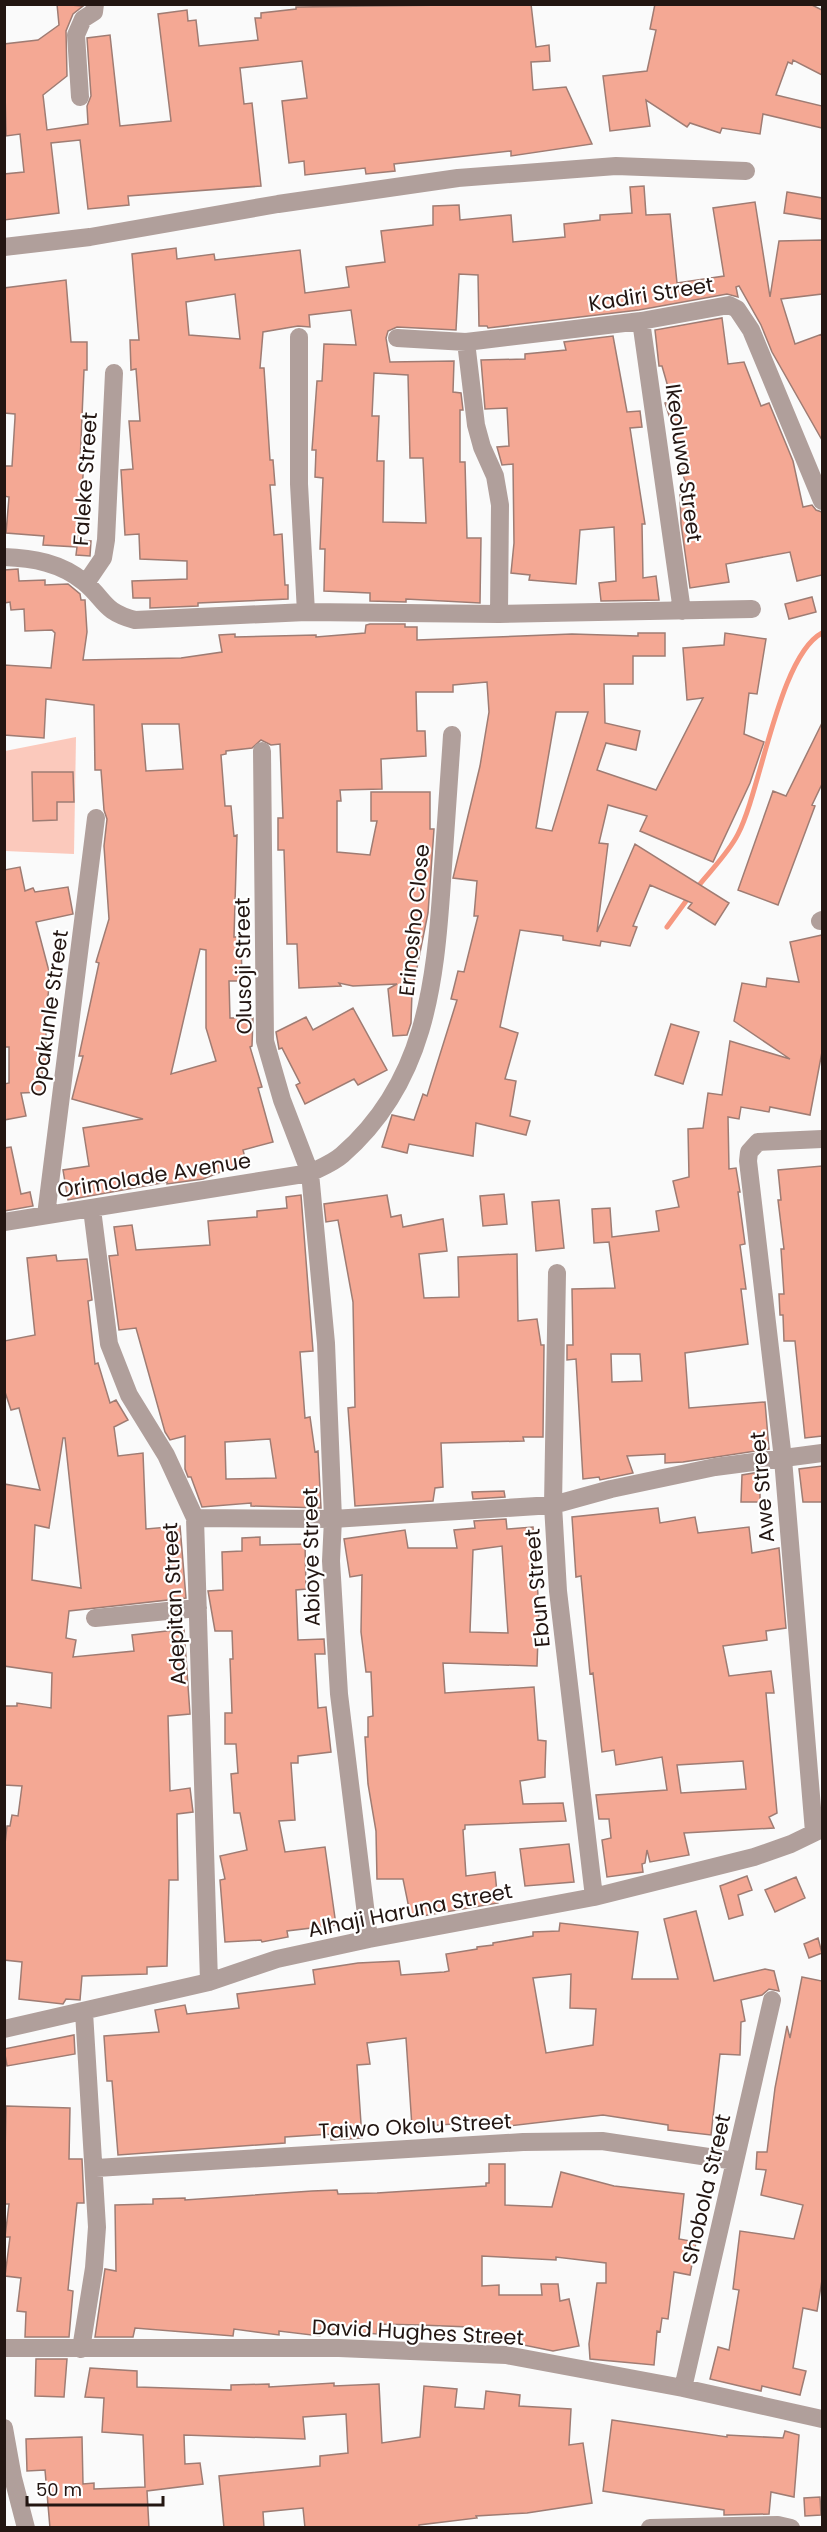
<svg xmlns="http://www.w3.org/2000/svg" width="827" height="2532" viewBox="0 0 827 2532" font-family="Poppins,sans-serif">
<rect width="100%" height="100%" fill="#fafafa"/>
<!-- green -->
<path fill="#fbc9bc" d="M76,737L74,854L5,851V751Z"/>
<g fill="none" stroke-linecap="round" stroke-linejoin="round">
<!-- stream -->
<path stroke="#f69880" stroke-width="5" d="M695,890C709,872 728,854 738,834C761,790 779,656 822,633
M667,927L689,897"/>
</g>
<!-- building -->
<path fill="#f4a894" stroke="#9f7c73" stroke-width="1.5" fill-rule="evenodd" d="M57,4L83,6L73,14L66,31L67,76L43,95L47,130L88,124L87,106L91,96L87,38L110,35L120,126L171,121L158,14L187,10L188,21L196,20L199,46L258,40L255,18H261V13L296,9V7L531,4L536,47L549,45L550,61L531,62L533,90L566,87L592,144L511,156V151L394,164L395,171L366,174L365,168L305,175L304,161L289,163L282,101L307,98L302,61L240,68L244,104L252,103L261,186L128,196L129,205L88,209L80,140L51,143L59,213L4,220V174L24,172L20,134L6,136L4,44L38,40L59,25Z
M655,4H810L822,10V75L793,60L792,64L788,62L776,95L822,106V128L763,114L760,134L722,128L720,133L690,123L687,127L646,100L650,126L610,131L603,76L647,71L656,30L650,29Z
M644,186L646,215L670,214L677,283L724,276L713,208L755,202L770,297L779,241L822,240V294L781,299L795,344L822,334V440L772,352L761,325L739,286L736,287L738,297L727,294L639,310L488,328L487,326H479L478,275L459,274L456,330L397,327L388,331L386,338L390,362L454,361L453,392L461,393L463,410H460V462H465L467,538H481L480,603L406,599V602L370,601V593L324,591L325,549H320L323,478L315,477L316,450H312L317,381H322L324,344L356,345L351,310L309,315L310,327L298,326L263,332L260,368H264L270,460H273L275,485H270L274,535L282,534L285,585H288V599L198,603V606L150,608V598H133L132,581L187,579V561L140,559L139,534L125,535L121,470L133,469L129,421H140L136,369L131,370L130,340H139L132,254L176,248L177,259L214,254L215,260L300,250L305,293L349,287L346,267L385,262L381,231L433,225V206L459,205L460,220L511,215L513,242L565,237L564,224L600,220V215L632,213L630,187ZM235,294L240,339L189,335L186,302ZM374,373L408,375L410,458H423L426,523L383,522L384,461H377L379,416H372Z
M787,192L822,198V219L784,213Z
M66,280L71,342H87V370H84L80,463H84L78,540L91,541L90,556L76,555L77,547L43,545L44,536L6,533L9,497L4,496L5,466H12L15,418V414L4,413V288Z
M722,318L728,364L744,362L761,406L769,403L793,461L803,507L812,505L816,510L822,512V575L797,581L790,552L726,564L729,582L690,588L681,524L680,495L690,494L681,470L686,468L665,403L672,401L662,366H659L655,330Z
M613,336L627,412L640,411L642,427L630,428L645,524H642L643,578L656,576L659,600L601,601L599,583L616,581L614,527L580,530L576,584L529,580L530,575L511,573L514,543L513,464L502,465L497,447L509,446L507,408L485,409L481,360L525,359V354L566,350L564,342Z
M18,569L19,581L45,580V585L68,584L80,594L81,600H85L87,632L83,660L181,658L222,652L219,635L235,634V637L316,635V637L365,633L366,625L370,624H405V627H417V640L572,634L638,636V633H665V656H633V684H604L605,723L640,731L636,750L606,743L597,770L656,790L703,698L687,700L683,648L724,645L725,633L766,639L757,694L749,693L744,734L764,742L750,783L713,862L640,831L647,816L608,805L599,843L608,844L597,932L635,844L729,903L715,925L688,908L692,903L650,885L633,926L637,927L630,946L601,941L600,946L563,940V936L520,930L500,1027L518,1033L505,1079L516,1081L510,1116L530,1121L526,1135L476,1123L473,1156L409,1144L407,1153L382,1147L392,1115L414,1120L423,1094L427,1096L457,1000L451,999L458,971L464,972L478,916H474L477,881L453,878L480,766L489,712L487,682L453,685V692H416L417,731H425L426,756L381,759L382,789L340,790L341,801H337V852L370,855L377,821H371V792H430V829H434L428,913L412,992L411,1023L407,1035L393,1036L388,989L397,984L353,986L339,983L341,986L299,988L297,944H287L284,850H278V818H283L280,744L271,745L261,740L252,748L226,751V754L221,755L225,806H231L234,836L237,835L234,937H241L242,981H229L230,1018H253L252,1046L250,1047L262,1087L258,1088L273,1142L243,1150L246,1162L203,1179L167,1184V1182L68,1200L63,1170L89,1166L83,1128L143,1119L72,1099L83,1056H79L99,963L96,962L109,919L104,846L107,819L104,810L101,770H95L94,705L46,699L44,738L4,735V665L51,668L55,633L52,630L25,631L24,609L11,610L10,602L4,603V570ZM556,712H588L552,831L536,828ZM142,724H179L183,769L146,771ZM200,949L206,950V1028L216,1061L171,1074Z
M812,597L816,612L789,619L785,604Z
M822,723V784L812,805L815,806L778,905L738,890L773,791L786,796Z
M32,772H73L74,802H57V820L33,821Z
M20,867L25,891L33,888L35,892L68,887L73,914L36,922L50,975L46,1018V1066H42L43,1092L21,1093L26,1116L4,1120V1084L9,1083V1047H4V870Z
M822,935V1052L810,1115L770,1107L769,1112L741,1107L739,1119L728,1117L729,1169L736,1168L740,1192H738L745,1244L740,1245L746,1289H741L748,1344L685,1353L689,1408L765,1402L769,1449L683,1462L665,1463V1454L627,1456L633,1473L600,1480L599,1477L583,1479L576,1359L567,1360V1345H573L572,1289L615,1288L609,1242L594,1243L592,1209L610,1208L612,1237L659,1231L656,1211L679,1207L673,1181L689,1177L688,1129L703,1128L708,1093L722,1095L730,1041L790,1059L734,1021L742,983L766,987L767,978L799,982L790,942ZM611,1354H640L642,1381L612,1382Z
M353,1008L387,1070L358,1085L354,1079L305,1104L296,1085L300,1083L282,1048L279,1049L276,1032L306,1017L313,1030Z
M671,1024L699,1032L683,1084L655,1075Z
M11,1147L21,1194L30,1192L33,1206L4,1211V1148Z
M822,1166V1436L805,1438L795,1341H784L783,1315H780L779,1294H784L781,1249H784L778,1200H781L778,1170Z
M504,1194L507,1224L483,1226L480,1196Z
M301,1195L313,1351L300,1352L305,1418L310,1417L315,1452L318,1451L321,1508L251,1506V1503L202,1507L191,1477H188L185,1469V1436L170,1440L165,1432L136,1328L119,1330L109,1256L118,1255L114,1227L132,1225L136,1250L210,1245L208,1221L257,1217V1211L287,1208L286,1197ZM270,1439L276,1478L226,1479L225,1442Z
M387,1195L391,1217L401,1215L403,1227L443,1219L447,1251L419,1254L424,1298L459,1297L458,1257L517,1254L518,1321L537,1319L541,1345H544L543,1437H523L524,1441L441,1443L443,1487L435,1488L433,1501L355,1506L348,1408L355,1407L353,1302L338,1220L326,1222L324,1204Z
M559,1200L564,1248L536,1251L532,1202Z
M56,1255L57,1261L87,1259L92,1300L88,1301L95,1364L98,1363L110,1403L116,1400L128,1420L114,1427L118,1456L143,1453L146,1529L180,1526L186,1598L69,1611L66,1638L76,1640L73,1657L134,1651L132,1635L184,1629L190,1714L168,1716L170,1791L190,1788L193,1812L177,1814L178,1880H169L167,1966L147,1967V1974L82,1976L80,2000L66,1999L63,2004L19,1999L22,1962L4,1960V1853L7,1826H10L12,1815L18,1816L22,1786L4,1785V1706H17V1703L51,1708L52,1673L4,1666V1484L40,1490L19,1408L11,1410L4,1389V1341L35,1335L27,1258ZM63,1438H65L81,1588L32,1580L35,1525L49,1528Z
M822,1466V1502H803L799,1469Z
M760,1472V1502H741L742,1475Z
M504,1491L505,1497L473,1499L472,1492Z
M658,1508L660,1523L695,1517L698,1533L749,1527L752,1553L779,1548L786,1628L766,1631L767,1640L723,1646L729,1676L771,1671L774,1693H766L777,1813L769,1817L774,1828L684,1833L689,1855L650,1862L647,1850L645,1863L642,1864L643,1872L607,1877L602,1840L611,1838L609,1819H599L596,1795L667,1790L662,1757L616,1765L614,1750L602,1752L593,1673L590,1674L581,1576L576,1577L572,1517ZM743,1761L746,1789L681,1793L677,1765Z
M506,1519L507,1529L533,1527L539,1609L537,1666L443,1663L445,1693L534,1687L538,1740L546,1741L545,1770V1777L520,1781L523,1804L563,1803L566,1821L465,1825V1829L463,1830L466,1876L495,1872L498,1903L411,1918L403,1879H377L376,1831L368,1784L365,1737H368V1717L373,1716L371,1672H366L361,1632L362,1575L350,1577L344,1539L405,1530L408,1548H457L454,1530L475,1528L474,1521ZM502,1546L508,1633L470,1632L473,1550Z
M260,1537V1545L305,1544L306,1589L296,1590L298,1640L324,1639L325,1654H315L318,1708L326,1707L331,1752L298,1756V1763H291L295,1820L279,1821L285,1852L325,1847L336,1925L287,1931L288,1937L262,1942L261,1940L225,1942L220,1880L225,1879L220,1856L247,1850L240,1813H234L231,1774L238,1773L236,1744H225V1713H232L230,1659H233L232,1631H215L208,1591L223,1590L222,1552L242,1551V1538Z
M569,1844L574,1882L525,1886L520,1849Z
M747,1876L752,1890L738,1895L743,1915L729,1919L720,1886Z
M796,1877L805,1898L775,1912L765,1890Z
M696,1911L714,1981L765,1969L774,1971L779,1991L769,1989L762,1995L741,2000L745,2021L741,2022L740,2055L720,2054L711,2135L668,2130V2125L603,2115L509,2126L508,2120L412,2127L406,2038L367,2043L370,2064L357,2065L362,2138L331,2140V2134L285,2137V2143L118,2155L112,2081H107L104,2036L159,2032L155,2010L185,2005L187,2014L239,2008L237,1994L315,1984L313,1970L358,1963L399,1961L401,1975L444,1972L449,1971L446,1954L477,1949V1947L493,1945V1943L533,1936V1932L559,1931L560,1923L638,1932L632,1979H678L664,1919ZM571,1974L570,2008L596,2009L593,2045L546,2053L533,1978Z
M818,1938L822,1953L809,1958L804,1944Z
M802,1977L822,1981V2280L817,2311L803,2308L793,2368L806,2371L800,2395L762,2386L761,2391L710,2379L718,2347L729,2350L739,2290L733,2289L740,2231L794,2239L803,2205L761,2195L766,2170L756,2169L757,2152H767L775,2088L787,2026L790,2038Z
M74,2035L75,2054L7,2066L4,2049Z
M6,2106L70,2108L69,2159H82L84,2203H77L68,2290L73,2291L69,2337H25L26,2312L17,2311L21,2278L5,2276L10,2237H5L9,2204H4Z
M489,2164H505V2205L552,2207L561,2172L614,2186L684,2194L679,2239L696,2242L690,2275L674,2272L668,2319L662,2318L660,2332L657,2331L654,2365L590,2359L589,2344L597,2283H606V2263L556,2257V2260L482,2256V2286L499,2285V2295H542L541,2284H558L560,2301L569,2299L579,2346L553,2351L509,2342H470L469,2327L420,2325L378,2324L377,2334L321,2329L320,2336L279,2331V2335L234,2329L233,2336L135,2328L133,2337H95L105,2269L116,2271L115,2205L153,2204V2199L185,2198V2200L312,2191L337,2190L338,2194L377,2193L486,2186V2183H489Z
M36,2359H67L64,2397L35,2396Z
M90,2368L137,2371V2387L231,2390V2385L269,2384V2387L334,2383V2386L379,2384L382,2443L420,2437L424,2386L457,2389L455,2407L484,2409L486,2391L520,2395L519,2406L571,2409L569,2445L583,2443L592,2503L527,2513L476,2516L477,2518L419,2525V2528H305L303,2508L263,2512L264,2528H224L219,2476L320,2466V2456L348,2453L346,2414L303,2417L305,2439L184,2435L185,2464L200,2463L203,2484L147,2491L149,2528H50L45,2470L27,2471L26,2439L82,2437L83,2484L94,2483V2489L145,2487L143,2435L102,2432L104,2398L85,2397Z
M612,2420L727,2437V2435L783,2438L785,2431L799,2435L794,2497L771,2492L769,2514L724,2515V2510L603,2491Z
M820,2497L821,2515L805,2516L804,2498Z"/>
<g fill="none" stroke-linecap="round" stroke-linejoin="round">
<!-- minor -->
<path stroke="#b09f9b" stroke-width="18" d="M80,97L76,35L83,19L94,12L95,4
M4,247L90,237L278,204L458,178L616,166L746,171
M641,321L682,611
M299,337V484L306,612
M397,338L466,342L641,321L729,305L737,309L751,330L822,501
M466,342L476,425L482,447L495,476L500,505L499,614
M4,557C33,558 61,563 84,582C106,600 102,611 135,620L306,612L499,614L752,609
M86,583L103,558L106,540L114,373
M262,751L265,1041L282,1100L310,1173L326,1343L333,1519L331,1561L339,1694L369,1939
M820,921L822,920
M92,1209L109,1344L129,1395L166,1455L195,1518L209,1982
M46,1215L96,818
M4,1222L310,1173C320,1168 333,1163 342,1155C425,1083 435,985 442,881C445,833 449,784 452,735
M557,1273L553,1505L558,1591L594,1897
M195,1518L333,1519L553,1505L611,1489L715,1467L822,1453
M95,1618L198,1608
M814,1832L783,1459L748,1161L749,1152L758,1142L822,1139
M4,2029L209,1982L277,1959L369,1939L594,1897L754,1857L791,1844L822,1829
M96,2168L523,2142L602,2141L735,2161
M4,2348H339L506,2355L683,2388L822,2419
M81,2349L94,2268L97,2227L84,2012
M683,2388L772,2000
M4,2428L13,2478L26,2528
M650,2528L778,2525L791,2528"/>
</g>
<g text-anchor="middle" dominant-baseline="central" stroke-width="4.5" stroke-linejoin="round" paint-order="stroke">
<!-- street labels -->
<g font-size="21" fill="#231612" stroke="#fff">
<text transform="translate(651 294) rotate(-9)">Kadiri Street</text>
<text transform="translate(684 463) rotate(82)">Ikeoluwa Street</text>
<text transform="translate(85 479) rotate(-86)">Faleke Street</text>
<text transform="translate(414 920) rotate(-84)">Erinosho Close</text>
<text transform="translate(243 966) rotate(-91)">Olusoji Street</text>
<text transform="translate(49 1013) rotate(-82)">Opakunle Street</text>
<text transform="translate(154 1175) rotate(-9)">Orimolade Avenue</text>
<text transform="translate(762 1487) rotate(-95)">Awe Street</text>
<text transform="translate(311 1557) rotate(-91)">Abioye Street</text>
<text transform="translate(537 1588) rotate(-95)">Ebun Street</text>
<text transform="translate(174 1604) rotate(-93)">Adepitan Street</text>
<text transform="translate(410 1910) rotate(-11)">Alhaji Haruna Street</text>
<text transform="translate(415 2126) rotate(-3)">Taiwo Okolu Street</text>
<text transform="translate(706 2189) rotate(-77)">Shobola Street</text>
<text transform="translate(418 2332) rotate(3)">David Hughes Street</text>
</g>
</g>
<!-- border -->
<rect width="827" height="2532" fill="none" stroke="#231612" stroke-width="12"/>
<!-- scale -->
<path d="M27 2496v9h136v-9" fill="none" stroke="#231612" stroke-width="3"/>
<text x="36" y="2496" font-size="18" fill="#231612" stroke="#ffffff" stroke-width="4.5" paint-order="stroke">50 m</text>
</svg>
